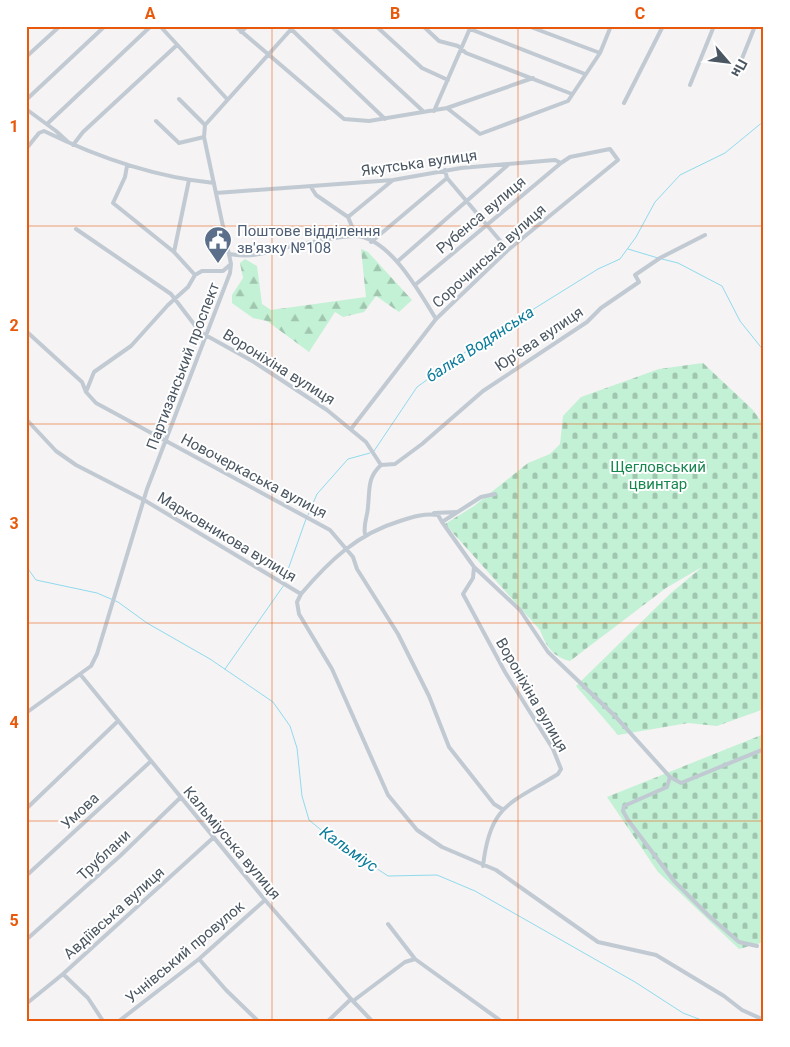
<svg xmlns="http://www.w3.org/2000/svg" width="790" height="1047" viewBox="0 0 790 1047" font-family="Roboto,sans-serif">
<defs>
<pattern id="forest-firs" width="22" height="20" patternUnits="userSpaceOnUse" patternTransform="scale(1.25)"><rect width="22" height="20" fill="#c3f1d5"/><path d="M5 1l3.5 6h-7zM16 11l3.5 6h-7z" fill="#a0c6b0"/></pattern>
<pattern id="cemetery-stones" width="16" height="16" patternUnits="userSpaceOnUse" patternTransform="scale(1.25)"><rect width="16" height="16" fill="#c3f1d5"/><path d="M2 7V4a2 2 0 0 1 4 0v3zM10 15v-3a2 2 0 0 1 4 0v3z" fill="#a0c6b0"/></pattern>
</defs>
<rect width="100%" height="100%" fill="#f5f3f3"/>
<!-- forest -->
<path fill="url(#forest-firs)" d="M361,249L368,252L412,300L399,312L376,296L364,312L343,317L335,312L309,352L267,321L253,318L232,303V295L243,278L240,263L245,259L257,266L262,304L271,310L366,297Z"/>
<!-- cemetery -->
<path fill="url(#cemetery-stones)" d="M703,363L752,409L764,425V709L717,726L688,723L618,735L576,686L671,593L702,567L666,588L570,661C553,657 546,646 540,630L445,524L474,506L528,463L550,454L560,444L563,416L581,397L659,369Z
M764,734V942L739,949L658,872L607,797Z"/>
<g fill="none" stroke-linecap="round" stroke-linejoin="round">
<!-- stream -->
<path stroke="#90daee" stroke-width="1" d="M628,249L658,258
M662,259L678,263L722,286L740,321L764,351
M374,451L417,387L471,348L598,269L620,259L636,237L655,202L680,175L725,153L764,121
M308,515L317,494L348,459L370,453
M26,566L36,580L97,593L118,602L147,623L210,659L273,702L290,726L297,748L302,796L309,820L331,838L388,876L437,875L475,891L635,982L683,1013L704,1021
M284,581L306,519
M225,669L284,585"/>
<!-- minor -->
<path stroke="#c1cad2" stroke-width="4" d="M160,26L227,99
M235,26L344,119L369,121L447,108L533,78
M331,26L424,112
M376,26L422,68L448,80
M423,26L439,41L458,46L466,53L572,94
M528,26L600,53
M291,29L385,119
M470,29L585,74
M241,32L247,26
M26,57L60,26
M739,66L755,26
M690,85L714,26
M179,99L205,125
M26,100L105,26
M624,103L663,26
M447,108L480,134L568,101L600,53L611,26
M26,109L56,131L68,142
M434,111L471,26
M156,121L179,143L204,137
M47,124L151,26
M73,145L83,132L177,45
M26,149L39,133L44,131C97,157 154,177 214,183
M127,166L125,177L113,203L174,252L195,275
M445,170L447,178L508,250
M311,187L316,195L348,217L356,236
M216,193L393,180L461,168L555,160L561,163L570,157L610,149L618,160L508,250L436,319L351,429
M348,217L393,180
M76,229L171,294L200,332L254,362L327,410L366,442L381,465C367,478 370,489 368,506C368,516 363,523 365,534
M371,242L447,178
M174,252L189,180
M229,254C251,258 266,253 288,247C302,244 343,235 356,236C390,238 420,293 436,319
M398,261L509,164
M415,285L561,163
M26,331L82,382L86,392L96,403L330,530L353,557L357,569L398,634L429,696L449,747L494,804L502,809
M86,392L94,372L131,346L168,305L188,287L195,275L202,271H223L231,264
M26,419L56,451L76,465L144,500L301,594L297,602L299,614L332,669L388,795L417,830L442,847L496,870L598,942L656,955L724,996L742,1010L764,1020
M381,465L395,464L422,444L483,391L587,322L601,308L639,282L635,275L660,258L705,235
M434,513L457,512
M442,522L474,567L520,610L548,652L615,716L670,777L667,787L624,806L623,811L628,820L674,881L709,916L739,942L757,946
M474,567L473,578L463,594L505,672L553,749L561,769L558,774C510,804 490,804 483,866
M301,594C329,561 357,534 400,521C412,517 425,513 438,515L442,522L481,497L495,494
M80,674L265,900L351,999L372,1021
M26,713L91,666L97,654L147,489L230,273L231,264L204,137L205,125L294,26
M670,777L681,783L764,749
M26,809L117,722
M26,876L150,762
M388,924L415,959
M26,940L120,856L180,798
M199,959L226,990L258,1021
M63,974L88,998L103,1021
M353,1001L405,962L415,959L501,1021
M26,1004L63,974L214,837
M119,1021L199,959L265,900
M328,1021L351,999"/>
</g>
<!-- grid -->
<path fill="none" stroke="#e8590c" stroke-width="1" stroke-opacity="0.55" d="M272,26V1021M518,26V1021M26,226H764M26,424H764M26,623H764M26,821H764"/>
<!-- icons -->
<defs>
<g id="civic-pin" transform="scale(1.4375)"><path d="M0 17L-7.5 6A9.5 9.5 0 1 1 7.5 6Z" fill="#5c6f8a" stroke="#fff"/><path d="M-.6-6.5H3V-4.5H.6V-3L4-1V1h2V6H-6V1h2V-1L-.6-3ZM-1.2 2.5V6h2.4V2.5Z" fill="#fff"/></g>
</defs>
<g fill-rule="evenodd">
<use href="#civic-pin" x="218" y="240"/>
</g>
<g text-anchor="middle" dominant-baseline="central" stroke-width="4" stroke-linejoin="round" paint-order="stroke">
<!-- street labels -->
<g font-size="15" fill="#4a5661" stroke="#fff">
<text transform="translate(419 163) rotate(-8)">Якутська вулиця</text>
<text transform="translate(481 215) rotate(-40)">Рубенса вулиця</text>
<text transform="translate(489 256) rotate(-42)">Сорочинська вулиця</text>
<text transform="translate(539 339) rotate(-34)">Юр’єва вулиця</text>
<text transform="translate(183 366) rotate(-69)">Партизанський проспект</text>
<text transform="translate(279 367) rotate(32)">Вороніхіна вулиця</text>
<text transform="translate(254 476) rotate(28)">Новочеркаська вулиця</text>
<text transform="translate(227 537) rotate(31)">Марковникова вулиця</text>
<text transform="translate(532 695) rotate(60)">Вороніхіна вулиця</text>
<text transform="translate(80 811) rotate(-43)">Умова</text>
<text transform="translate(232 843) rotate(50)">Кальміуська вулиця</text>
<text transform="translate(104 855) rotate(-43)">Трублани</text>
<text transform="translate(114 913) rotate(-42)">Авдіївська вулиця</text>
<text transform="translate(185 952) rotate(-40)">Учнівський провулок</text>
</g>
<!-- service labels -->
<g font-size="15" fill="#4e5e75" stroke="#fff" text-anchor="start">
<text x="237" y="231">Поштове відділення<tspan x="237" dy="17">зв'язку №108</tspan></text>
</g>
<!-- park labels -->
<g font-size="15" fill="#17864f" stroke="#fff">
<text x="658" y="467">Щегловський<tspan x="658" dy="17">цвинтар</tspan></text>
</g>
<!-- water labels -->
<g font-size="16" font-style="italic" fill="#0c7c9b" stroke="#fff">
<text transform="translate(480 344) rotate(-33)">балка Водянська</text>
<text transform="translate(349 849) rotate(35)">Кальміус</text>
</g>
</g>
<!-- border -->
<rect width="790" height="1047" fill="none" stroke="#ffffff" stroke-width="55"/>
<!-- north arrow -->
<g transform="translate(728 62) rotate(118)" stroke="#ffffff" stroke-width="4" paint-order="stroke">
<path d="M0-4L9 19L0 12L-9 19Z" fill="#4a5661"/>
<text y="-8" font-size="14" font-weight="bold" text-anchor="middle" fill="#4a5661">Пн</text>
</g>
<rect x="28" y="28" width="734" height="992" fill="none" stroke="#e8590c" stroke-width="2"/>
<g font-size="16" text-anchor="middle" font-weight="bold" fill="#e8590c">
<text x="150" y="19">A</text>
<text x="395" y="19">B</text>
<text x="640" y="19">C</text>
<text x="14" y="132">1</text>
<text x="14" y="331">2</text>
<text x="14" y="529">3</text>
<text x="14" y="728">4</text>
<text x="14" y="926">5</text>
</g>
</svg>
